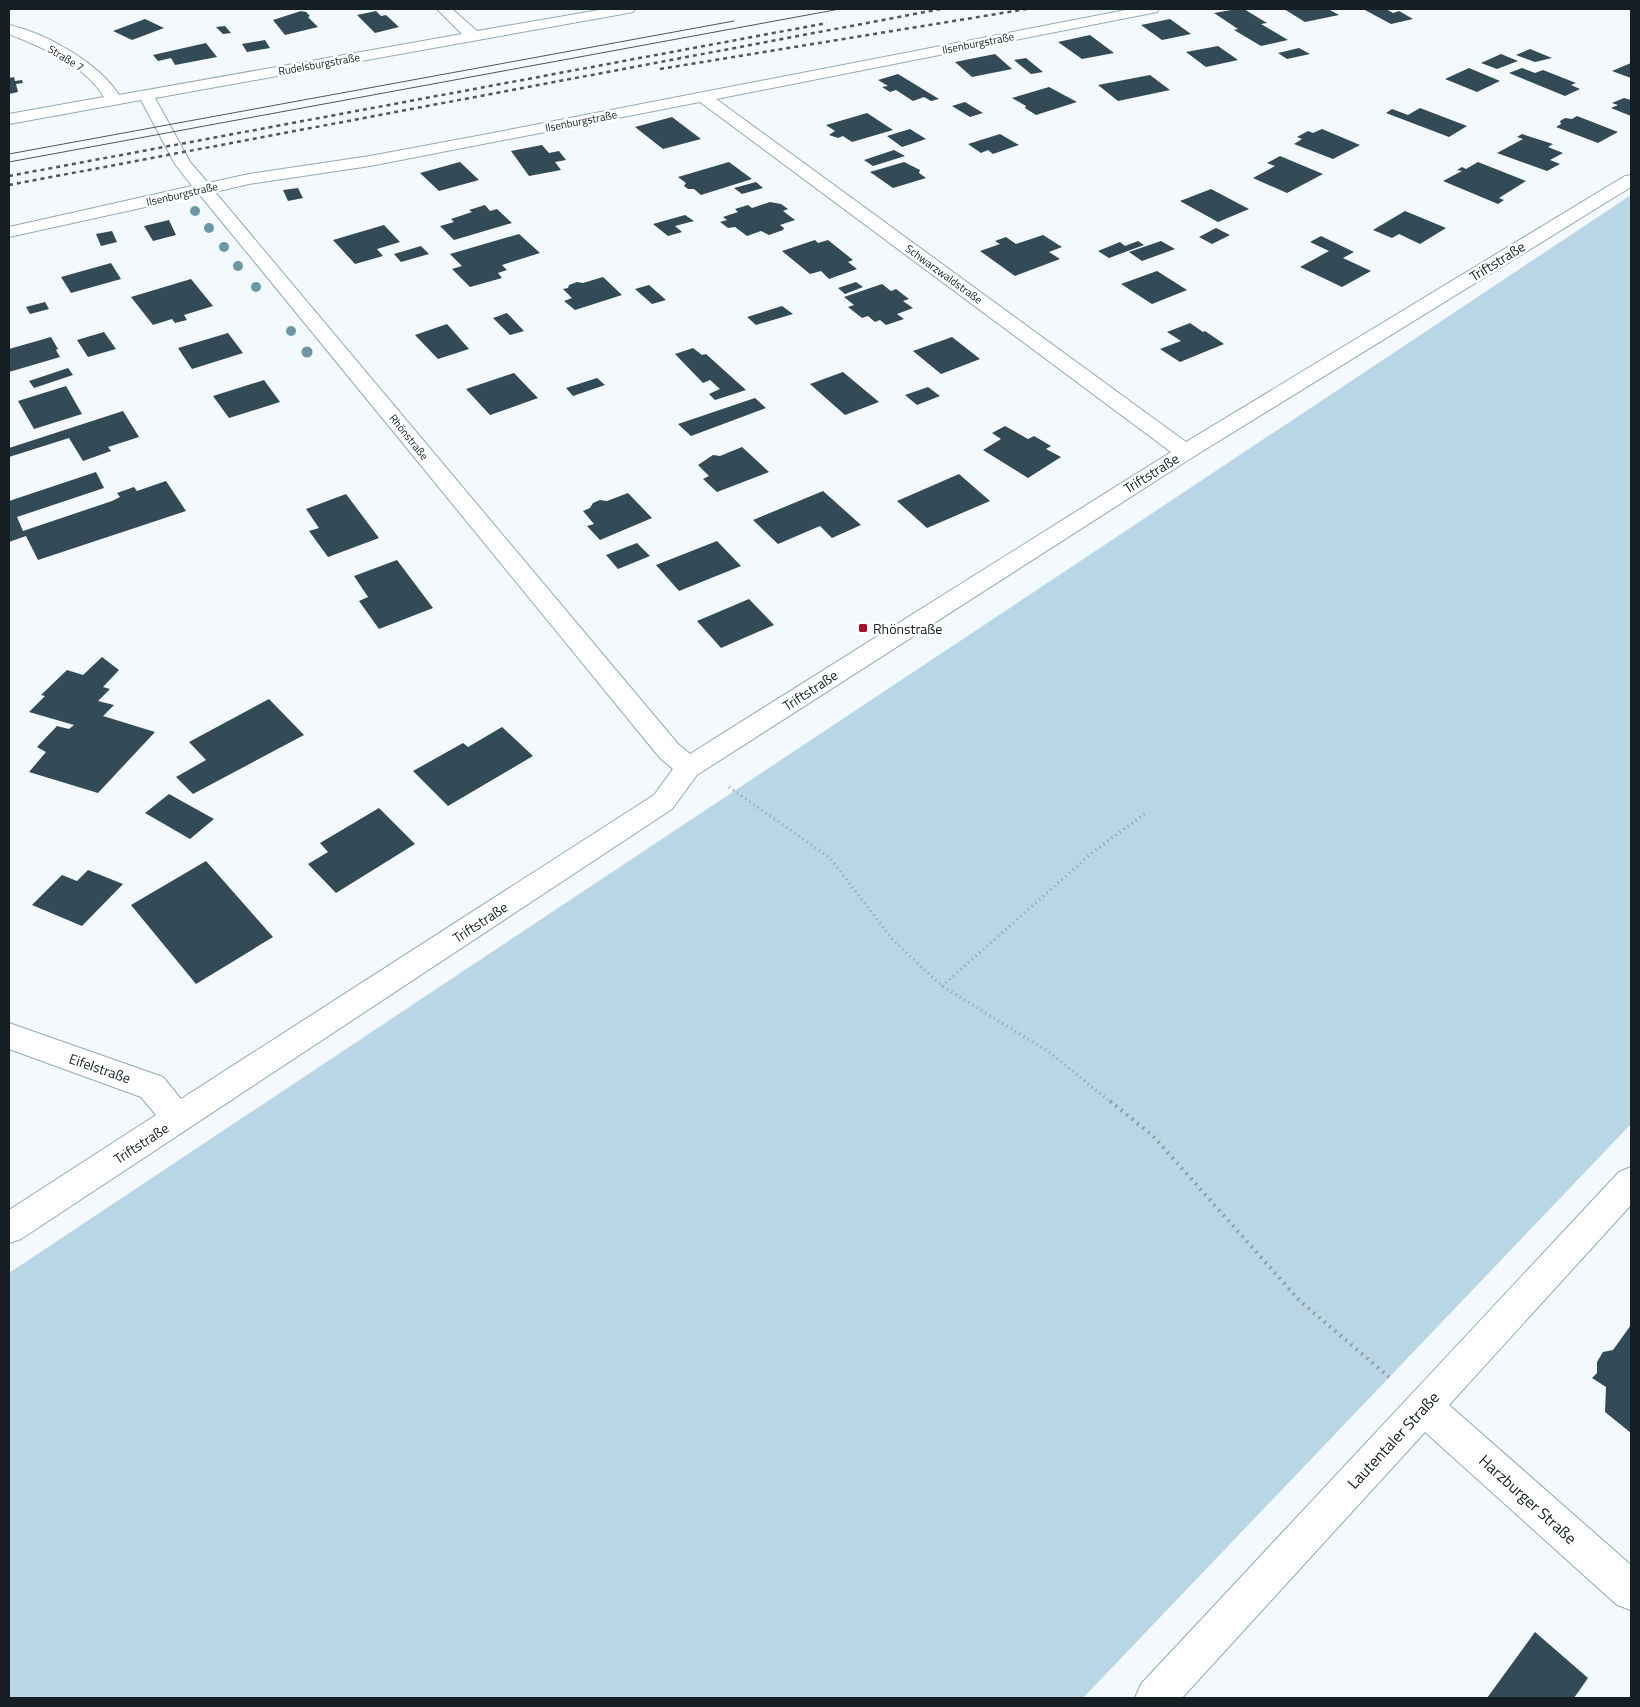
<svg xmlns="http://www.w3.org/2000/svg" width="1640" height="1707" viewBox="0 0 1640 1707" font-family="'Titillium Web',sans-serif">
<rect width="100%" height="100%" fill="#f3f9fc"/>
<!-- green -->
<path fill="#b8d6e5" d="M1631,195V1124L1083,1698H9V1273Z"/>
<!-- building -->
<path fill="#334b57" d="M1237,9H1244L1267,23L1261,24L1288,40L1261,46L1234,30L1238,29L1214,13Z
M1284,9H1328L1339,15L1305,22Z
M1363,9H1386L1393,13L1399,11L1413,19L1391,24Z
M301,11L306,12L310,16L308,17L318,27L285,35L273,20Z
M376,11L381,16L386,15L399,27L375,33L357,15Z
M145,19L164,28L132,40L113,31Z
M1170,19L1191,34L1162,40L1141,25Z
M225,26L231,33L223,34L216,27Z
M1090,35L1114,53L1082,59L1058,42Z
M265,40L270,48L247,52L242,44Z
M206,43L217,57L175,65L171,58L158,61L153,55Z
M1218,46L1238,60L1206,67L1186,52Z
M1299,48L1310,54L1287,59L1278,53Z
M1530,49L1552,58L1535,62L1516,55Z
M995,54L1012,69L972,77L955,62Z
M1501,54L1518,61L1497,69L1481,63Z
M1026,58L1043,72L1031,74L1014,60Z
M1631,63V78L1612,71Z
M1469,68L1500,81L1477,92L1445,79Z
M1522,68L1535,73L1543,70L1576,83L1571,85L1580,89L1565,96L1509,73Z
M898,74L939,99L931,101L924,97L913,101L896,90L890,92L882,87L888,86L878,80Z
M1150,75L1170,90L1118,101L1098,85Z
M14,77L15,81L22,80L23,83L16,84L18,92L9,94V78Z
M1049,87L1077,102L1036,115L1025,108L1026,106L1012,98Z
M1624,98L1631,100V116L1611,108L1618,105L1612,103Z
M965,102L983,113L970,117L952,106Z
M1420,108L1467,126L1449,137L1386,113L1392,109L1408,115Z
M867,113L893,130L852,142L843,136L838,138L829,135L835,131L826,125Z
M1577,116L1618,132L1598,143L1556,127L1561,124L1560,121L1565,118L1572,119Z
M672,117L701,139L663,149L635,127Z
M910,129L926,139L902,147L887,136Z
M1322,129L1360,145L1333,159L1294,144L1302,139L1297,137L1308,131L1313,133Z
M1000,134L1019,145L993,154L988,150L981,153L968,144Z
M1522,134L1553,144L1548,147L1563,153L1550,160L1560,164L1547,171L1497,153L1523,139L1517,137Z
M542,145L549,153L559,151L566,160L555,162L561,170L529,176L511,151Z
M894,150L905,156L873,166L864,160Z
M1280,156L1323,174L1287,193L1253,178L1275,166L1267,163Z
M460,162L479,180L439,191L420,173Z
M729,162L752,179L701,195L694,189H688L684,186L686,183L678,177Z
M904,162L920,170L919,173L926,178L893,188L870,172Z
M1478,162L1526,181L1499,198L1504,200L1498,204L1443,181L1462,171L1457,170L1462,167L1466,169Z
M756,182L763,188L742,194L734,188Z
M298,188L303,198L288,201L283,190Z
M1211,189L1249,209L1218,222L1180,201Z
M770,202L781,204L788,209L783,211L795,220L780,225L784,228L783,230L769,235L761,231L747,236L735,227L728,228L720,222L727,220L723,217L738,212L735,209L748,205L752,208Z
M485,205L490,211L497,209L512,223L454,240L440,226L454,222L451,219L472,212L469,210Z
M1405,211L1446,228L1420,244L1399,234L1392,238L1373,230Z
M685,215L694,221L675,226L682,232L668,236L653,224Z
M169,220L176,235L153,241L144,226Z
M384,225L400,242L377,249L383,256L355,264L333,240Z
M1216,228L1230,235L1212,244L1199,237Z
M112,231L117,242L101,246L96,234Z
M519,234L540,253L502,265L507,270L498,273L502,278L470,287L452,269L462,266L450,254Z
M1043,235L1062,247L1049,252L1060,259L1015,276L980,251L1000,244L995,241L1006,237L1016,244Z
M1321,236L1354,252L1343,258L1371,271L1342,287L1300,267L1329,251L1310,242Z
M815,240L818,243L828,240L853,260L848,262L857,269L829,279L821,271L810,274L782,251Z
M1138,241L1144,245L1109,258L1098,251L1120,242L1125,246Z
M1161,241L1175,249L1142,261L1129,252Z
M421,246L429,254L401,262L394,254Z
M111,263L121,279L71,293L61,277Z
M1157,271L1187,290L1152,304L1121,284Z
M603,277L622,295L575,310L564,301L572,298L563,289L568,288L569,285L577,282L583,283Z
M191,279L213,306L184,315L187,320L175,323L172,319L153,325L131,297Z
M856,282L863,287L845,294L838,288Z
M882,284L891,291L896,289L909,299L903,301L913,308L897,314L904,319L886,325L880,320L875,322L868,316L862,318L848,307L854,305L844,297Z
M649,285L666,300L652,304L635,289Z
M45,302L49,309L30,314L26,307Z
M782,306L793,314L756,325L747,317Z
M507,313L524,331L510,335L493,318Z
M1190,323L1203,332L1205,331L1224,344L1180,362L1160,349L1181,341L1167,332Z
M447,324L469,349L438,359L415,335Z
M104,332L116,349L88,357L77,340Z
M228,333L243,353L192,369L178,348Z
M51,337L58,349L56,350L60,357L9,372V349Z
M952,337L980,359L941,374L913,351Z
M693,348L702,355L706,354L746,390L715,400L709,394L720,389L710,380L703,383L675,354Z
M68,368L73,375L34,388L29,381Z
M843,372L879,402L845,415L810,384Z
M514,373L538,398L490,415L466,389Z
M597,378L605,385L573,396L566,388Z
M264,380L280,402L229,418L213,396Z
M66,386L82,414L34,429L18,401Z
M928,387L940,396L917,405L905,395Z
M755,398L766,408L691,436L678,424Z
M123,411L139,437L108,447L111,451L83,461L69,438L9,457V448Z
M1005,426L1028,439L1034,436L1051,446L1046,449L1061,457L1028,478L983,450L1001,439L992,433Z
M742,447L769,472L717,492L703,479L709,476L698,465L713,455L720,456Z
M96,472L104,488L17,517L23,531L112,501L120,497L117,493L134,487L137,491L166,481L186,511L38,560L26,536L9,542V501Z
M959,474L990,501L927,528L897,501Z
M823,491L861,525L832,538L820,526L778,544L753,520Z
M628,493L652,518L600,540L587,526L594,524L583,511L590,508L593,503L600,500L607,501Z
M346,494L379,538L328,557L309,531L319,528L306,509Z
M717,541L741,566L679,591L656,565Z
M637,543L650,556L618,569L606,555Z
M397,560L433,608L379,629L359,601L368,597L354,576Z
M749,599L774,625L721,648L697,621Z
M102,657L119,670L103,687L110,689L98,701L114,705L103,716L155,732L98,793L29,772L46,752L37,747L57,726L69,729L74,725L29,712L45,696L41,695L67,670L83,675Z
M269,699L304,735L193,794L176,777L206,760L189,742Z
M502,727L533,756L448,806L413,771L463,743L468,747Z
M169,794L214,819L190,839L145,813Z
M379,808L415,844L336,893L308,864L328,852L320,843Z
M206,861L273,937L196,984L131,905Z
M88,870L123,884L82,926L32,905L62,875L77,881Z
M1631,1325V1433L1605,1412L1606,1387L1592,1378L1597,1373V1362L1603,1352L1613,1350Z
M1535,1632L1588,1678L1574,1698H1487Z"/>
<g fill="none" stroke-linecap="round" stroke-linejoin="round">
<!-- minor casing -->
<g stroke="#90abb8" stroke-width="2">
<path id="minor" d="M437,9H452L477,31L605,9H635L633,12L628,13L155,98L190,162L208,183L249,174L370,156L488,134L1131,9H1159L1157,12L1152,13L716,99L1186,442L1625,176L1631,175V187L1193,457L697,775L672,809L21,1239L9,1243V1210L156,1115L141,1097L9,1049V1023L163,1077L181,1099L654,795L673,769L660,758L200,195L9,237V227L192,186L175,164L141,100L9,124V114L104,97C84,64 43,48 9,34V25C46,33 99,63 119,95L462,34ZM700,102L1171,452L690,754L678,744L215,192L249,184L370,166Z
M1631,1167V1205L1449,1405L1631,1565V1610L1617,1605L1425,1432L1182,1698H1135L1141,1684L1619,1172Z"/>
</g>
<!-- path-far1 -->
<path stroke="#959ca0" stroke-width="3" stroke-dasharray="1 4" stroke-linecap="butt" d="M729,787L830,858L893,940L942,986L1049,1052L1112,1103
M942,986L1093,852L1146,813"/>
<!-- path -->
<path stroke="#959ca0" stroke-width="4" stroke-dasharray="2 5" stroke-linecap="butt" d="M1110,1101L1153,1136L1300,1301L1389,1377"/>
<!-- minor -->
<use href="#minor" fill="#fff" fill-rule="evenodd"/>
<!-- tram -->
<path stroke="#4e575b" stroke-width="1" d="M9,154L734,21
M9,162L840,9"/>
<!-- rail -->
<path stroke="#4e575b" stroke-width="2.5" stroke-dasharray="4 4" stroke-linecap="butt" d="M660,69L1027,9
M9,176L827,23
M9,185L941,9"/>
</g>
<!-- trees -->
<g fill="#6d97a5">
<circle cx="195" cy="211" r="5"/>
<circle cx="209" cy="228" r="5"/>
<circle cx="224" cy="247" r="5"/>
<circle cx="238" cy="266" r="5"/>
<circle cx="256" cy="287" r="5"/>
<circle cx="291" cy="331" r="5"/>
<circle cx="307" cy="352" r="5.5"/>
</g>
<!-- markers -->
<rect fill="#a70e2c" stroke="#fff" stroke-width="2" x="858" y="623" width="10" height="10" rx="2.5"/>
<g text-anchor="middle" dominant-baseline="central" stroke-width="5" stroke-linejoin="round" paint-order="stroke">
<!-- far-street labels -->
<g font-size="11" fill="#141e23" stroke="#fff">
<text transform="translate(978 43) rotate(-11)">Ilsenburgstraße</text>
<text transform="translate(66 58) rotate(31)">Straße 7</text>
<text transform="translate(319 64) rotate(-10)">Rudelsburgstraße</text>
<text transform="translate(581 121) rotate(-11)">Ilsenburgstraße</text>
<text transform="translate(182 194) rotate(-13)">Ilsenburgstraße</text>
<text transform="translate(944 274) rotate(36)">Schwarzwaldstraße</text>
<text transform="translate(409 437) rotate(51)">Rhönstraße</text>
</g>
<!-- street labels -->
<g font-size="14" fill="#141e23" stroke="#fff">
<text transform="translate(1497 261) rotate(-32)">Triftstraße</text>
<text transform="translate(1151 473) rotate(-32)">Triftstraße</text>
<text transform="translate(810 690) rotate(-33)">Triftstraße</text>
<text transform="translate(480 922) rotate(-33)">Triftstraße</text>
<text transform="translate(100 1068) rotate(19)">Eifelstraße</text>
<text transform="translate(141 1143) rotate(-33)">Triftstraße</text>
</g>
<!-- poi labels -->
<g font-size="14" fill="#141e23" stroke="#fff" text-anchor="start">
<text x="873" y="628">Rhönstraße</text>
</g>
<!-- near-street labels -->
<g font-size="16" fill="#141e23" stroke="#fff">
<text transform="translate(1393 1440) rotate(-47)">Lautentaler Straße</text>
<text transform="translate(1528 1499) rotate(42)">Harzburger Straße</text>
</g>
</g>
<!-- border -->
<rect width="1640" height="1707" fill="none" stroke="#141e23" stroke-width="20"/>
</svg>
